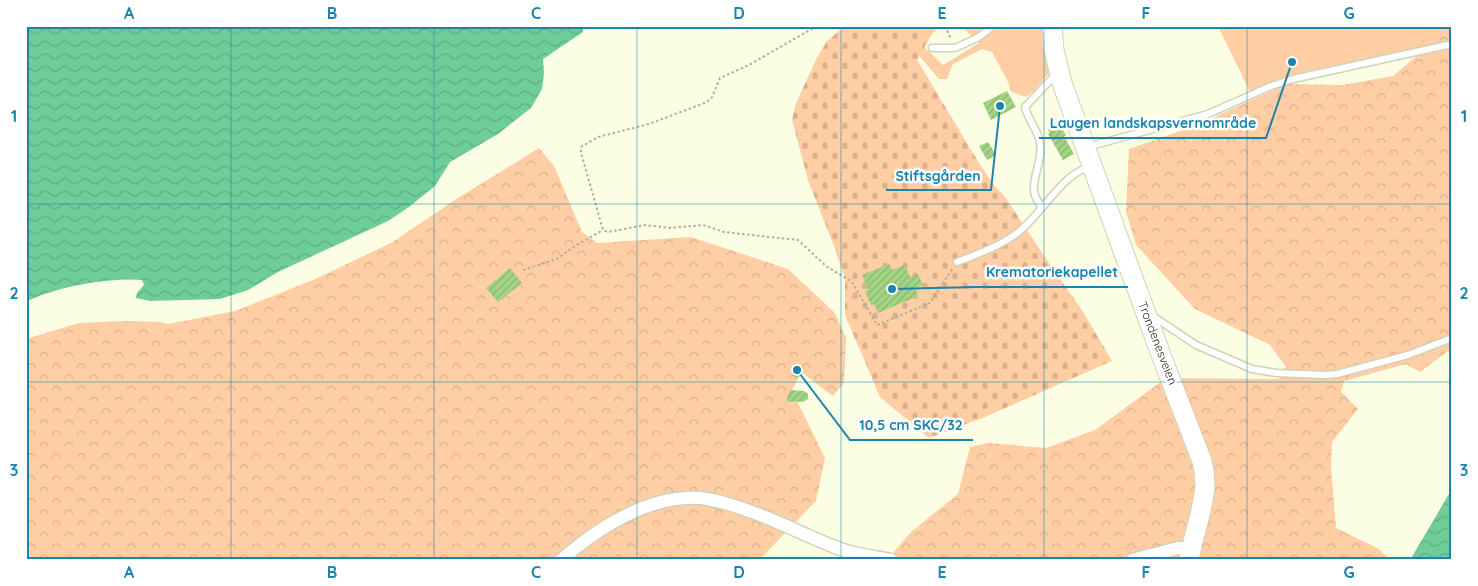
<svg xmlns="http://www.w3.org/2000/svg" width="1478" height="586" viewBox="0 0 1478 586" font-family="Quicksand,sans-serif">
<defs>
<pattern id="forest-crowns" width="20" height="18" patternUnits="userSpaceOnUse" patternTransform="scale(1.25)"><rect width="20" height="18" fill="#ffcea4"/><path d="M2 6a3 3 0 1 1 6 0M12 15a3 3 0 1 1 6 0" fill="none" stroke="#dab08c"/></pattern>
<pattern id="cemetery-stones" width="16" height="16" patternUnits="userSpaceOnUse" patternTransform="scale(1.25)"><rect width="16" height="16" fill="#ffcea4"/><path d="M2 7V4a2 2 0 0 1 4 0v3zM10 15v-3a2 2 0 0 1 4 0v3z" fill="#dab08c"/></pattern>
<pattern id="water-waves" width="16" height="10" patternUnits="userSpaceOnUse" patternTransform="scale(1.25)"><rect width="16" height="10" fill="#6ecd99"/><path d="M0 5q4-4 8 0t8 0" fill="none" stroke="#5faf83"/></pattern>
<pattern id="building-hatch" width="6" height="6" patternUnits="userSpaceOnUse" patternTransform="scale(1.25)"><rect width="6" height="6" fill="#a2d484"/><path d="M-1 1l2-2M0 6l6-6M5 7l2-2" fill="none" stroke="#8bb571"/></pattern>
</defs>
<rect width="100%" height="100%" fill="#fcfee3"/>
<!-- green -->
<path fill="#ffcea4" d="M894,26H902L943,65L979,43L963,28L965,26H1044L1050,72L1033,92L1026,97L1010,91L1009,84L992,52L982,49L953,64L947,79H939Z
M1218,26H1452V40L1300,73L1279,79L1250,92Z"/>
<!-- forest -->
<path fill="url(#forest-crowns)" d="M1423,26H1452V348L1420,372L1406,364L1344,381L1341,392L1358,409L1332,442L1331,468L1336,528L1379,549L1390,560H887L911,532L958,494L970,447L988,443L1046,448L1095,430L1166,378L1279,379L1286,367L1270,345L1195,309L1136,245L1126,212L1129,149L1197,125L1287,84L1342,85L1393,76L1420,53Z
M539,148L554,166L582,232L597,243L691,237L788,269L835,313L846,338L844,383L833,396L801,372L792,391L825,458L816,501L759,560H26V339L79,323L126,321L160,322L168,324L235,311L313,280L391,243L458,198Z"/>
<!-- cemetery -->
<path fill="url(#cemetery-stones)" d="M849,26H941L932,34L917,60C935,89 953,120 971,150C981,166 991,183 1005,197L1051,266L1082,310L1112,361L985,417L929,438L880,397L845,315V279L835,249L808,180L792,120L796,103L817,58L827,41L839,31Z"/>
<!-- water -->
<path fill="url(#water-waves)" d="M26,26H583V32L543,59L544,73L542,89L531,108L498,134L450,162L435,186L409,207L388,221L278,272L248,290L220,299L150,301L136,298L137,293L144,285L142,280C110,277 54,287 26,302Z
M1452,489V560H1410L1413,555Z"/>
<!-- building -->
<path fill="url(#building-hatch)" d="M1007,91L1016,107L991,120L983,103Z
M1059,123L1066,135L1064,136L1074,154L1063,160L1048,134L1050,133L1048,129Z
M988,142L996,155L987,160L979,146Z
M889,264L892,270L905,265L910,277L918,274L923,285L915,288L918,296L878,313L874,304L871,305L865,291L868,290L862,275Z
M510,268L522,283L498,302L486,288Z
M795,366L801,367L803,371L802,375L795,379L792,371Z
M790,390L804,391L808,394V399L803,402L786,401Z"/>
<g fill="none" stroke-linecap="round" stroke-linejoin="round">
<!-- lane casing -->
<g stroke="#d0d2b8" stroke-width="9">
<path id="lane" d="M932,48H955L979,37L993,26
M1087,147L1208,114L1271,86L1293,79L1452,44
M1042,208C1039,203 1034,197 1034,190C1033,174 1043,160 1040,143C1038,130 1028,120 1025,107L1056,74
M957,262C980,253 1004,245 1022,229C1043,211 1063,174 1089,167
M1151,315L1196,345L1252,369L1276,373L1325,375L1337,374L1408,355L1452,338"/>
</g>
<!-- street casing -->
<g stroke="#d0d2b8" stroke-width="15">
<path id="street" d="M561,560C598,528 649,495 700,498C717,500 736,506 752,512C783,523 812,539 843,550C858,555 876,557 891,560
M1132,560L1178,548L1191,549"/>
</g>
<!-- secondary casing -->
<g stroke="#d0d2b8" stroke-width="21">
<path id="secondary" d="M1052,26L1054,50L1062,83L1161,355L1202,461C1204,469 1205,477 1205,485C1204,508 1193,536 1189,560"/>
</g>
<!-- path -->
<path stroke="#aeb09b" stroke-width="2" stroke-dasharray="2.5 2.5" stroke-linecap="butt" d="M817,26L749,65L720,78L712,97L707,102L649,124L598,137L581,147V153L603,230L608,232L645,225L671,228L703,225L724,232L798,240L826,266L852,282L877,325L930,303L953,268
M945,26L951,39
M523,270L557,259L572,248L603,230"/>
<!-- lane -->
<use href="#lane" stroke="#fff" stroke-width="6"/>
<!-- street -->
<use href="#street" stroke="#fff" stroke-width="12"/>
<!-- secondary -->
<use href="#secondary" stroke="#fff" stroke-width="19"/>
</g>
<!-- grid -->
<path fill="none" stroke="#1984ac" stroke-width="1" stroke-opacity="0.55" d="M231,26V560M434,26V560M637,26V560M841,26V560M1044,26V560M1247,26V560M26,204H1452M26,382H1452"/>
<g text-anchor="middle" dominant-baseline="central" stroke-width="5" stroke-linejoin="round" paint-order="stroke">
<!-- street labels -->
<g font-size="12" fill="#1b1c12" stroke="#fff">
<text transform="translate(1158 343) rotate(69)">Trondenesveien</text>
</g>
</g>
<!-- callouts -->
<path fill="none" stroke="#1984ac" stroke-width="2" d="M1292 62L1266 138H1039M1000 106L991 190H886M892 289L976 287H1128M797 370L850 440H973"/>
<g fill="#1984ac" stroke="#fff" stroke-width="2">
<circle cx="1292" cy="62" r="5"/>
<circle cx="1000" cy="106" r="5"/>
<circle cx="892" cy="289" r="5"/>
<circle cx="797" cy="370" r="5"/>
</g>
<g font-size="14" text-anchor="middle" font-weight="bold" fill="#1984ac" stroke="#fff" stroke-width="5" stroke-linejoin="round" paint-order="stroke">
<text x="1153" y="128">Laugen landskapsvernområde</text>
<text x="938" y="181">Stiftsgården</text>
<text x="1052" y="277">Krematoriekapellet</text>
<text x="911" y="430">10,5 cm SKC/32</text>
</g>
<!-- border -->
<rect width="1478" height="586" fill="none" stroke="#ffffff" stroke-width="55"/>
<rect x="28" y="28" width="1422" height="530" fill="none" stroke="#1984ac" stroke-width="2"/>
<g font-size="16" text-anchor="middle" font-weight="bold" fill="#1984ac">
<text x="129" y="19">A</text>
<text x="332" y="19">B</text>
<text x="536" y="19">C</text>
<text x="739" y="19">D</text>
<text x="942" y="19">E</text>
<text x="1146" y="19">F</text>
<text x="1349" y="19">G</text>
<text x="14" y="122">1</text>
<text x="1464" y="122">1</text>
<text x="14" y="299">2</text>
<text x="1464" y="299">2</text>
<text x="14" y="476">3</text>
<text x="1464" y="476">3</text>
<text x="129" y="578">A</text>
<text x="332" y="578">B</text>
<text x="536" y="578">C</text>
<text x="739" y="578">D</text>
<text x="942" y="578">E</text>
<text x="1146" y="578">F</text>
<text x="1349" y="578">G</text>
</g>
</svg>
